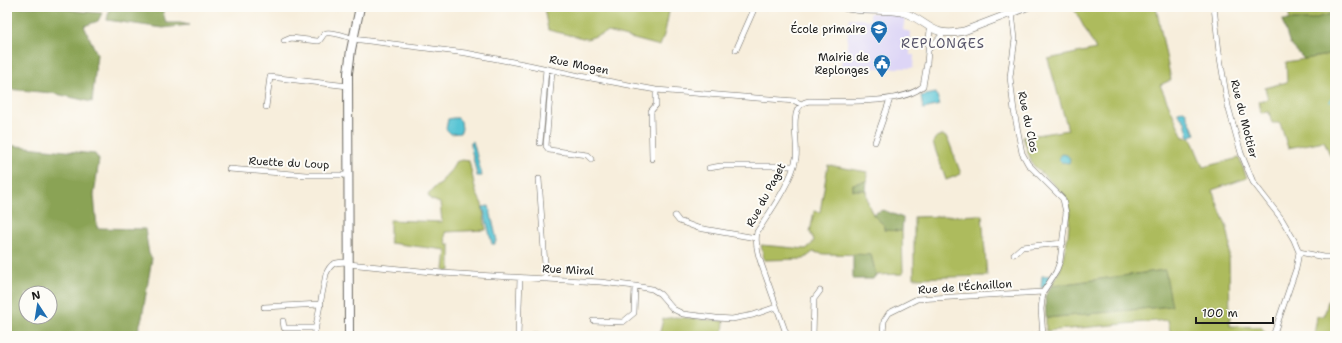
<svg xmlns="http://www.w3.org/2000/svg" width="1342" height="343" viewBox="0 0 1342 343" font-family="'Shantell Sans',sans-serif">
<rect width="100%" height="100%" fill="#fdfcf7"/>
<filter id="ink" filterUnits="userSpaceOnUse"><feTurbulence type="fractalNoise" baseFrequency=".025" numOctaves="2"/><feDisplacementMap in="SourceGraphic" scale="8" xChannelSelector="R" yChannelSelector="G"/><feConvolveMatrix kernelMatrix="1 2 1 2 8 2 1 2 1" color-interpolation-filters="sRGB"/></filter>
<filter id="wash" filterUnits="userSpaceOnUse"><feTurbulence type="fractalNoise" baseFrequency=".012" numOctaves="4" result="noise"/><feDisplacementMap in="SourceGraphic" scale="16" xChannelSelector="R" yChannelSelector="G"/><feGaussianBlur stdDeviation="0.9" result="paint"/><feColorMatrix in="noise" values="0 0 0 0 0 0 0 0 0 0 0 0 0 0 0 0 0 1.4 0 .05"/><feComposite in="paint" operator="in"/></filter>
<g filter="url(#wash)">
<rect width="100%" height="100%" fill="#f7eedc"/>
<!-- built -->
<path fill="#ddd5f6" d="M870,13H892L905,17L903,30L911,32L910,55H914L913,68H864L863,66H841L842,58H846L849,18L870,20Z"/>
<!-- green -->
<path fill="#adbb5d" stroke="#646c3c" d="M540,7H670L665,32L660,46L608,32L587,39L548,30L544,8Z
M1073,7H1156L1171,80L1160,85L1183,137L1191,138L1203,167L1239,158L1247,178L1212,190L1227,228L1230,242L1229,255L1230,326L1261,327L1268,336H1171L1168,320L1046,331V318L1171,306L1165,270L1051,286L1060,270L1068,236L1070,214L1064,194L1032,164L1023,137L1068,130L1048,59L1096,49Z
M1287,7H1335V13L1309,20H1290Z
M1335,54V155L1331,157L1324,141L1288,148L1280,123H1272L1269,112L1261,113L1259,101L1268,99L1265,88L1287,82L1286,62Z
M943,135L948,139L961,174L946,180L933,143C935,137 937,136 943,135Z
M462,160L469,161L476,192L482,204L486,230L445,232L446,245H450V271L444,270L446,250L390,243V220L442,222L440,203L430,199L428,195L435,187L441,184C445,173 452,173 455,162Z
M828,165L867,172V181L853,184V190H866C868,208 870,212 884,225V230L902,231L903,274L876,275L871,255L824,254L813,252L804,259L764,260L761,245L806,249L812,244L814,240L810,232L814,211L820,212Z
M982,215L987,276L914,278V217Z
M1328,301L1335,302V336H1314L1317,316H1324Z
M675,317L724,321L723,336H659L663,319Z
M521,333L577,336H521Z"/>
<!-- forest -->
<path fill="#8aa354" stroke="#536038" fill-rule="evenodd" d="M7,7H55L77,11L102,13L98,21L84,26L97,54L92,102L52,93L7,89Z
M110,7H166L163,12L166,23H180L189,25L163,28L107,20Z
M1335,13V54L1304,59L1290,44L1282,20H1309Z
M7,145L95,154L99,160L94,195L97,228L145,229L149,254L152,258L142,318L136,336H7ZM26,293H50V317H26Z
M867,181L866,190H853V184Z
M883,210L903,218L902,231L884,230V225L872,214Z
M853,254L871,255L876,275L873,279H853Z
M1165,270L1172,306L1046,318L1045,296L1051,286Z"/>
<!-- water -->
<path fill="#59c4d4" stroke="#3a7078" d="M936,93L940,105L923,109L921,96Z
M1183,110L1185,111L1195,134L1189,137L1185,122L1177,113Z
M453,118H458L461,121L462,129L460,133L451,134L446,129L448,119Z
M473,141L482,176H477L470,143Z
M1061,154L1067,155L1070,159L1069,163L1061,162L1059,160V157Z
M489,206L497,241H495V244H492L483,207Z
M1053,275L1044,287L1041,288L1042,276Z"/>
<g fill="none" stroke-linecap="round" stroke-linejoin="round">
<!-- stream -->
<path stroke="#59c4d4" stroke-width="1.5" d="M1330,102L1335,96"/>
</g>
</g>
<g filter="url(#ink)">
<g fill="none" stroke-linecap="round" stroke-linejoin="round">
<!-- street casing -->
<g stroke="#69665f" stroke-width="6">
<path id="street" d="M1214,7L1219,52L1228,106L1241,153L1253,182L1281,218L1294,240L1299,252L1296,269L1273,336
M1012,13L1015,39L1010,77L1014,111L1022,153L1028,164L1063,199L1066,213L1060,261L1056,272L1043,292L1041,309L1043,336
M284,41L291,38L317,41H319C322,38 323,34 326,33C333,32 347,36 353,39L466,53L529,65L580,76L656,90L795,101L801,104
M929,49L944,33
M736,50L755,7
M552,71L546,146L549,150L588,155L592,159
M266,107L270,77L348,86
M875,142L890,99
M540,143L546,69
M652,159L651,111L656,105V90
M709,168L721,166H792L793,167
M229,169L306,175H349
M539,179L546,279
M675,216L679,221L698,228L756,238
M1299,252L1324,257H1335
M1014,254L1022,247L1063,243
M348,264L442,273L600,282L635,286L652,289L660,294L673,309L683,314L716,318L732,319L753,315L776,307
M264,307L321,304
M283,321L284,328H316
M594,321L623,322L634,313L635,286
M314,336L326,274C332,261 335,263 348,262
M518,336L520,278
M787,336C780,316 773,297 766,277C761,263 754,247 757,232C770,212 792,181 796,158C799,142 786,105 809,101C837,101 903,105 923,86L927,63L930,29
M813,336L814,299L820,291
M884,336L883,333L884,321L889,313L917,299L1043,292
M1031,336L1043,334"/>
</g>
<!-- secondary casing -->
<g stroke="#69665f" stroke-width="8">
<path id="secondary" d="M843,7C862,13 882,8 901,12C928,19 930,39 964,31L1027,7"/>
</g>
<!-- primary casing -->
<g stroke="#69665f" stroke-width="10">
<path id="primary" d="M349,336L348,73L351,50L360,7"/>
</g>
<!-- street -->
<use href="#street" stroke="#fff" stroke-width="5"/>
<!-- secondary -->
<use href="#secondary" stroke="#fff" stroke-width="7"/>
<!-- primary -->
<use href="#primary" stroke="#fff" stroke-width="8"/>
</g>
</g>
<!-- icons -->
<defs>
<g id="school-pin" transform="scale(0.9)"><path d="M0 17L-7.5 6A9.5 9.5 0 1 1 7.5 6Z" fill="#1f6fb2" stroke="#fdfcf7"/><path d="M0-5L7-2L0 1L-7-2ZM-4 1L0 2.5L4 1V4Q0 6-4 4Z" fill="#fff"/></g>
<g id="civic-pin" transform="scale(0.9)"><path d="M0 17L-7.5 6A9.5 9.5 0 1 1 7.5 6Z" fill="#1f6fb2" stroke="#fdfcf7"/><path d="M-.6-6.5H3V-4.5H.6V-3L4-1V1h2V6H-6V1h2V-1L-.6-3ZM-1.2 2.5V6h2.4V2.5Z" fill="#fff"/></g>
</defs>
<g fill-rule="evenodd">
<use href="#school-pin" x="879" y="29"/>
<use href="#civic-pin" x="882" y="63"/>
</g>
<g text-anchor="middle" dominant-baseline="central" stroke-width="4" stroke-linejoin="round" paint-order="stroke">
<!-- poi labels -->
<g font-size="11" fill="#1c1c1c" stroke="#fdfcf7" text-anchor="end">
<text x="866" y="29">École primaire</text>
<text x="869" y="57">Mairie de<tspan x="869" dy="13">Replonges</tspan></text>
</g>
<!-- street labels -->
<g font-size="11" fill="#1c1c1c" stroke="#fdfcf7">
<text transform="translate(579 65) rotate(11)">Rue Mogen</text>
<text transform="translate(1244 119) rotate(76)">Rue du Mottier</text>
<text transform="translate(1028 122) rotate(78)">Rue du Clos</text>
<text transform="translate(289 163) rotate(3)">Ruette du Loup</text>
<text transform="translate(766 195) rotate(-62)">Rue du Paget</text>
<text transform="translate(568 270) rotate(3)">Rue Miral</text>
<text transform="translate(965 287) rotate(-4)">Rue de l'Échaillon</text>
</g>
<!-- quarter labels -->
<g font-size="13" letter-spacing="1" fill="#565368" stroke="#fdfcf7">
<text x="943" y="43">REPLONGES</text>
</g>
</g>
<!-- margin -->
<rect width="1342" height="343" fill="none" stroke="#fdfcf7" stroke-width="24"/>
<!-- north arrow -->
<g transform="translate(38 305) rotate(348)"><circle r="19" fill="#fdfcf7" stroke="#a3a29f"/>
<path d="M0-3L7 15L0 10L-7 15Z" fill="#1f6fb2"/>
<text y="-6" font-size="11" font-weight="bold" text-anchor="middle" fill="#1c1c1c">N</text>
</g>
<!-- scale -->
<path d="M1196 317v6h77v-6" fill="none" stroke="#1c1c1c" stroke-width="2"/>
<text x="1202" y="317" font-size="12" fill="#1c1c1c" stroke="#fdfcf7" stroke-width="3" paint-order="stroke">100 m</text>
</svg>
